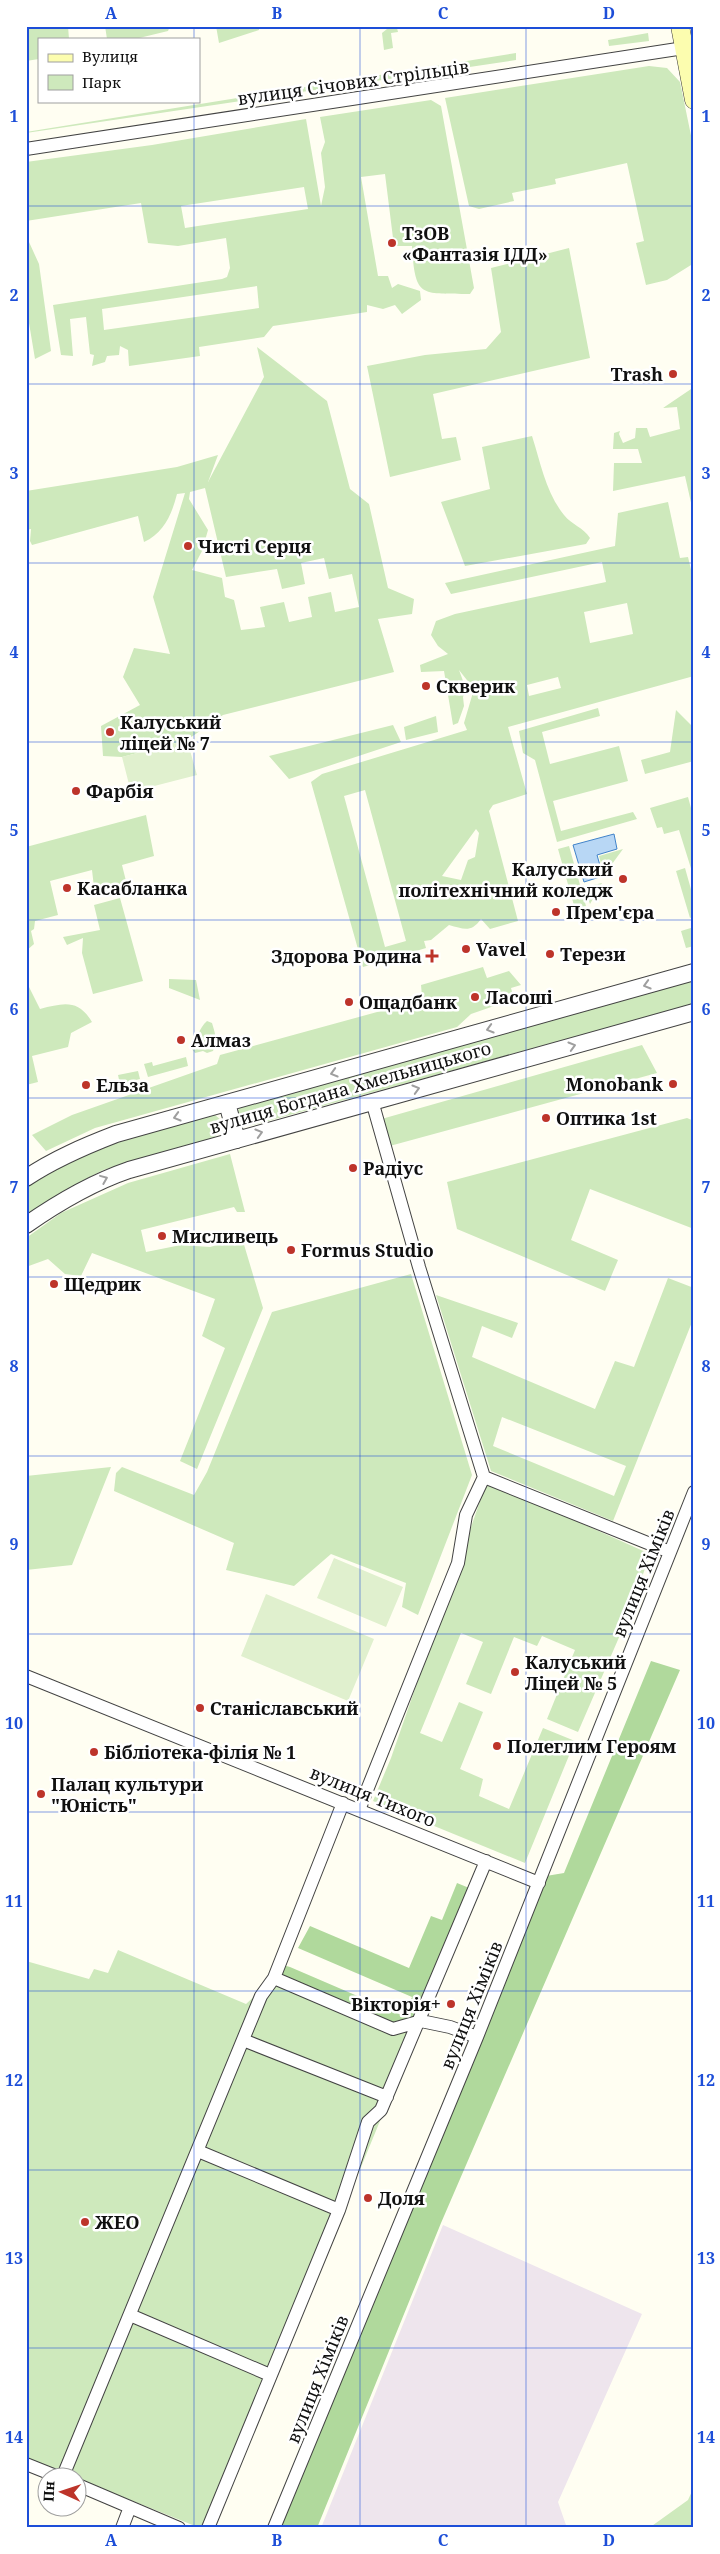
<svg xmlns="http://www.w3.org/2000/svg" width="720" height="2554" viewBox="0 0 720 2554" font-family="'Noto Serif',serif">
<rect width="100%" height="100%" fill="#fffef2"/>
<!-- industrial -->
<path fill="#eee5ed" d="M443,2225L642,2314L558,2502L567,2528H321Z"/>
<!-- green -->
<path fill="#cee9bc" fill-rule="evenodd" d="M26,26H68L69,39H39V59L26,61Z
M105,26H170L168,31L135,39H107Z
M216,26H259V30L219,43Z
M397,28L398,32L391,33L393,48L384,50L382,33L387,29Z
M648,33L649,41L609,46L608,40Z
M516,53V60L26,133V132Z
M649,66L667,68L680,82L694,150V284L691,265L667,280L646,285L636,243L644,241L627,163L555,179L556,184L512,193L514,201L479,209L469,206L445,98Z
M431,100L441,106L474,288L470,294C421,293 415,299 412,246H394L385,174L361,177L378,276H388L392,288L398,284L420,291L421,300L402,314L395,305L383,309L367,305V312L273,326L264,337L199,347L200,356L129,366L128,350L120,346L119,355L107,356L105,362L92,366L94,355L90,354L86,317L70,319L73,356L61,355L53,305L222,279L227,277L230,268L226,238L178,246L148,243L141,203L26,221V162L152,145L306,119L321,206L325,187L321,153L325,142L320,117ZM304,187L308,209L185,228L181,206ZM257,286L259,308L104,330L102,309Z
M29,242L39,264L51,351L35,359L26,305V243Z
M569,248L590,358L433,394L442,439L456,437L461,460L390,477L367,366L425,355L486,349L501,332L491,268Z
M257,347L327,401L350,489L369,504L388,588L414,599L412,614L378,619L394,672L223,715L187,740L122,757L103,756L101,726L140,705L123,677L134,648L170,654L153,597L185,493L177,494C172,514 164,533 144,542L138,516L32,545L30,541L31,529L26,530V491L177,467L218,455L208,482L264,377ZM205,488L226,577L277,569L282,589L305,584L301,563L324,558L329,579L352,574L359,607L335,612L331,592L308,597L312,617L289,622L284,602L260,607L265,627L241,630L234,600L225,597L222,578L192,570L202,551L208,530L189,499L190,492Z
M694,387V516L685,476L613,491L614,463H642L638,449H613L614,433L620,431L619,434L623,443L635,438L636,428H647L650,437L680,429L677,407L663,408Z
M532,436C541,464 546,493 564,515C572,525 583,527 590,538L586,544L465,566L441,502L490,489L482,447Z
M668,502L680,558L688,557L694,582V676L508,727L527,794L493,805L489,811L518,921L490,929L481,919C471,933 464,929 449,925L431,940L424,941L426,948L363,967L311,782L322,774L467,730L464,723L474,689L459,670L466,689L463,697L464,706L458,723L453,725L444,671L421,672L420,665L448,654L438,646L431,635L436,621L455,614L606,582L602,562L451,594L445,583L615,546L618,513ZM627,603L633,634L590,643L584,612ZM558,677L561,688L529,696L527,685ZM365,790L406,941L385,947L344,796ZM476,829L479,833L475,857L468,860L461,880L442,876Z
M598,708L600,716L542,732L550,764L619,746L628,781L553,801L561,831L633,812L637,819L557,842L535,760L523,753L519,731Z
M676,710L694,728V761L645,774L641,760L670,752Z
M436,716L438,732L406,740L404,727Z
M393,725L401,742L289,779L269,756Z
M688,797L694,819V878L679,830L664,834L662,827L657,828L650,808Z
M146,815L154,856L122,865L128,889L95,896L92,870L50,881L58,915L35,921L34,929L31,931L34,944L26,951V847Z
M569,846L586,906L575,909L558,849Z
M623,849L604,875L599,856Z
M685,868L694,900V916L690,918L676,871Z
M602,883L590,904L584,887Z
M120,898L143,981L93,994L82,953L83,938L67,945L63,937L100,930L94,905Z
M694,927V946L686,948L681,931Z
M483,967L487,978L509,971L521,985L511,988L514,999L471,1014L457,1027L95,1128L46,1151L32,1135L72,1115L217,1064L220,1055L410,1003L422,996L421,985Z
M169,979L196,980L200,1000L169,988Z
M694,979V1004L253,1125L244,1126L238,1121L236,1113L241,1106Z
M26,981L40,1009C64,1003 78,999 92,1022L71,1033L68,1047L32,1056L38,1082L26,1085Z
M207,1021L212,1023C215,1033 218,1041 213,1051L207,1053L203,1051L195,1053L191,1048C197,1039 199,1028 207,1021Z
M642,1045L657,1073L386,1147L378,1120Z
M186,1057L188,1066L148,1077L144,1064L152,1062L153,1066Z
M138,1071L140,1079L120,1084L118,1075Z
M206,1115H215L221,1120L220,1132L213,1138L103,1170L57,1195L26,1215V1187C83,1149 142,1134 206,1115Z
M687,1118L694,1121V1229L590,1189L571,1240L618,1260L605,1291L457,1229L447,1182Z
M230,1154L245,1212H237L234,1207L141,1230L146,1252L181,1245L210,1247L242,1238L263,1308L197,1469L180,1461L225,1348L202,1336L215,1299L92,1253L81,1276L65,1274L48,1259L26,1267V1238L61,1213L128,1183Z
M411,1274L472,1475L418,1615L402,1607L406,1583L331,1554L294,1586L226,1570L234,1543L114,1491L116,1473L122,1467L194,1495L207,1472L272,1312Z
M668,1278L694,1288V1317L613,1521L491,1471L436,1295L518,1323L512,1338L482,1326L472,1357L595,1409L615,1361L634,1367ZM502,1417L626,1466L614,1496L493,1446Z
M111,1467L72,1565L26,1570V1476Z
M487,1481L650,1554L630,1612L578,1732L547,1719L575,1650L542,1636L537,1646L514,1637L491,1694L466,1684L483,1642L461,1633L420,1733L442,1742L459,1702L483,1712L460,1769L483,1779L479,1796L509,1809L543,1728L575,1741L525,1863L373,1801L391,1758Z
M118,1950L246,2004L274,1978L393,2028L421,2021L213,2528H200L26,2458V1961L89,1979L94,1969L108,1973Z
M694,2487V2528H649L688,2500Z"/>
<!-- forest -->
<path fill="#b0d99c" d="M651,1661L680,1670L441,2223L317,2528H280L546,1876L564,1873Z
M457,1883L474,1890L421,2021L393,2029L274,1978L279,1964L290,1967L404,2016L412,1997L298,1948L310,1926L409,1968L431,1916L442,1920Z"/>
<!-- pitch -->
<path fill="#e0f0ce" d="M187,740L197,775L131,792L122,757Z
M334,1558L403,1587L386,1627L317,1598Z
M266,1594L374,1639L348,1701L241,1656Z"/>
<!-- water -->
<path fill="#b8d7f5" stroke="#4183ca" d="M614,834L617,849L597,855L603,876L584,882L573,845Z"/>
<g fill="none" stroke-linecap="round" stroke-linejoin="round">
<!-- minor casing -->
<g stroke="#434343" stroke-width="14">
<path id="minor" d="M26,149C245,114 465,83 684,48
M484,1477L670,1552
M26,1676L539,1883
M359,1810L458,1563L466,1515L484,1477L419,1267L372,1101
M274,1978L393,2029L421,2021L450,2027L477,2037
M243,2040L387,2097
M198,2151L339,2210
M130,2315L270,2375
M26,2464L56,2476
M63,2476L261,1996L274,1978L343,1803
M78,2485L179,2528
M122,2528L130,2507
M208,2528L339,2210L368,2122L381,2110L486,1861
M274,2528L477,2037L694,1492"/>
</g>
<!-- tertiary casing -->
<g stroke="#434343" stroke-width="18">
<path id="tertiary" d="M227,1103L237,1140
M26,1178C54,1159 85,1146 116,1134L694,972
M26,1225C59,1202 91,1183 129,1170L694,1012"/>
</g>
<!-- secondary casing -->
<g stroke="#323232" stroke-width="19">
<path id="secondary" d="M680,26L694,100"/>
</g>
<!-- minor -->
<use href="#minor" stroke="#fff" stroke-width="12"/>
<!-- tertiary -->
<use href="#tertiary" stroke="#fff" stroke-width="16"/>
<!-- secondary -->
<use href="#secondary" stroke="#fcfdaf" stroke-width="18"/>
</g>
<!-- one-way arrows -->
<defs><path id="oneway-chevron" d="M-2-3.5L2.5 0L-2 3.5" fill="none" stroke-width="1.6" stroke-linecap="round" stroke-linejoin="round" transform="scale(1.25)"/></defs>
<g stroke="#9f9f9f">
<use href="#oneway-chevron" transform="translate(647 985) rotate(164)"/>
<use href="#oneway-chevron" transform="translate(490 1029) rotate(164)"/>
<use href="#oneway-chevron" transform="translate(572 1046) rotate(-16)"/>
<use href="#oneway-chevron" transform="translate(334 1073) rotate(164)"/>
<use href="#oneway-chevron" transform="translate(416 1089) rotate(-16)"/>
<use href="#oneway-chevron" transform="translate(177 1117) rotate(164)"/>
<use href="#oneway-chevron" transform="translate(259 1133) rotate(-16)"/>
<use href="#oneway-chevron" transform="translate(104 1179) rotate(-22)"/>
</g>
<!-- grid -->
<path fill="none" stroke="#1d4ed8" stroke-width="1" stroke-opacity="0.55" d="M194,26V39M360,26V2528M526,26V2528M194,101V2528M26,206H694M26,384H694M26,563H694M26,742H694M26,920H694M26,1098H694M26,1277H694M26,1456H694M26,1634H694M26,1812H694M26,1991H694M26,2170H694M26,2348H694"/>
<!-- markers -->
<g fill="#bd342a" stroke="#fff" stroke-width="2">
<circle cx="392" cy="243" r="5"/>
<circle cx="673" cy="374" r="5"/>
<circle cx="188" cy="546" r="5"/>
<circle cx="426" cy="686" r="5"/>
<circle cx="110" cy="732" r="5"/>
<circle cx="76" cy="791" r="5"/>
<circle cx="623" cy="879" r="5"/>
<circle cx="67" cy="888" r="5"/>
<circle cx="556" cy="912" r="5"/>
<circle cx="466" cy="949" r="5"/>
<circle cx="550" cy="954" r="5"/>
<path d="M429.5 948.5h5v5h5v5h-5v5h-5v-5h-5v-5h5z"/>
<circle cx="475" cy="997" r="5"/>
<circle cx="349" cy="1002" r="5"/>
<circle cx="181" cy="1040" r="5"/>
<circle cx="673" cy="1084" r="5"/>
<circle cx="86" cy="1085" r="5"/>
<circle cx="546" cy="1118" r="5"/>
<circle cx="353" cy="1168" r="5"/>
<circle cx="162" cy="1236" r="5"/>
<circle cx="291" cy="1250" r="5"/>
<circle cx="54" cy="1284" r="5"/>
<circle cx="515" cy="1672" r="5"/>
<circle cx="200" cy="1708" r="5"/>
<circle cx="497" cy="1746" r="5"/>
<circle cx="94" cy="1752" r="5"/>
<circle cx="41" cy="1794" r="5"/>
<circle cx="451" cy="2004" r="5"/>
<circle cx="368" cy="2198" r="5"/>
<circle cx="85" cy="2222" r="5"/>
</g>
<g text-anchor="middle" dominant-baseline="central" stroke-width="5" stroke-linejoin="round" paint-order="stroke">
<!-- street labels -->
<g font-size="18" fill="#101010" stroke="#fff">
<text transform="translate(353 82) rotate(-8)">вулиця Січових Стрільців</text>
<text transform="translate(350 1087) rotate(-16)">вулиця Богдана Хмельницького</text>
<text transform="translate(643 1573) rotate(-68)">вулиця Хіміків</text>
<text transform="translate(373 1796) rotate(22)">вулиця Тихого</text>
<text transform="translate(471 2005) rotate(-68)">вулиця Хіміків</text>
<text transform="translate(317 2379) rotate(-68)">вулиця Хіміків</text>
</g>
<!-- poi labels -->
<g font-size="18" font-weight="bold" fill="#101010" stroke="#fff" text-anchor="start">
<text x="402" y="233">ТзОВ<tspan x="402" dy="21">«Фантазія ІДД»</tspan></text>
<text x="663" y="374" text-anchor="end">Trash</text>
<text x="198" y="546">Чисті Серця</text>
<text x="436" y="686">Скверик</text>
<text x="120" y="722">Калуський<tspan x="120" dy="21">ліцей № 7</tspan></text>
<text x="86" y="791">Фарбія</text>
<text x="613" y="869" text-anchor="end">Калуський<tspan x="613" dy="21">політехнічний коледж</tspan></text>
<text x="77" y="888">Касабланка</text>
<text x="566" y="912">Прем'єра</text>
<text x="476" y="949">Vavel</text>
<text x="560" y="954">Терези</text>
<text x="422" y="956" text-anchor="end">Здорова Родина</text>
<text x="485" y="997">Ласоші</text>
<text x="359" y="1002">Ощадбанк</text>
<text x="191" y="1040">Алмаз</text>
<text x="663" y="1084" text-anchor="end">Monobank</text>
<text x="96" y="1085">Ельза</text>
<text x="556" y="1118">Оптика 1st</text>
<text x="363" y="1168">Радіус</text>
<text x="172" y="1236">Мисливець</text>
<text x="301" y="1250">Formus Studio</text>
<text x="64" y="1284">Щедрик</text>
<text x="525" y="1662">Калуський<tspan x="525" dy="21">Ліцей № 5</tspan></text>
<text x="210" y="1708">Станіславський</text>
<text x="507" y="1746">Полеглим Героям</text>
<text x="104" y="1752">Бібліотека-філія № 1</text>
<text x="51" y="1784">Палац культури<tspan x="51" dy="21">"Юність"</tspan></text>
<text x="441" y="2004" text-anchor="end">Вікторія+</text>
<text x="378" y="2198">Доля</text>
<text x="95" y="2222">ЖЕО</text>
</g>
</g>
<!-- border -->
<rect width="720" height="2554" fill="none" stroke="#ffffff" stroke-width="55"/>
<!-- legend -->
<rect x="38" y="38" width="162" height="65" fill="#ffffff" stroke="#9f9f9f"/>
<rect x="48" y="54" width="25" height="8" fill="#fcfdaf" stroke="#9f9f9f"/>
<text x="82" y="62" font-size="15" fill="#101010">Вулиця</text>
<rect x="48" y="75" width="25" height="15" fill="#cee9bc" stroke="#9f9f9f"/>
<text x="82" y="88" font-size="15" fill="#101010">Парк</text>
<!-- north arrow -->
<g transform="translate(62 2492) rotate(273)"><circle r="24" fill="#ffffff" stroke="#9f9f9f"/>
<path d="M0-4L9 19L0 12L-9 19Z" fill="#bd342a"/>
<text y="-8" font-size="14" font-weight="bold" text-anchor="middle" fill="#101010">Пн</text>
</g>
<rect x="28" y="28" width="664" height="2498" fill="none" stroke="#1d4ed8" stroke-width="2"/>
<g font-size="16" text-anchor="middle" font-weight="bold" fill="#1d4ed8">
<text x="111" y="19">A</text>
<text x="277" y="19">B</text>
<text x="443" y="19">C</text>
<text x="609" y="19">D</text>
<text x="14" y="122">1</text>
<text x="706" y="122">1</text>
<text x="14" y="301">2</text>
<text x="706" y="301">2</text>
<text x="14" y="479">3</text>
<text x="706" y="479">3</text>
<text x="14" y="658">4</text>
<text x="706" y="658">4</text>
<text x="14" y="836">5</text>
<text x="706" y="836">5</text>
<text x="14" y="1015">6</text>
<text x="706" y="1015">6</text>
<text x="14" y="1193">7</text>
<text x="706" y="1193">7</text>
<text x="14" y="1372">8</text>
<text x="706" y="1372">8</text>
<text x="14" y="1550">9</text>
<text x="706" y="1550">9</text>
<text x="14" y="1729">10</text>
<text x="706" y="1729">10</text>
<text x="14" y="1907">11</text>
<text x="706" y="1907">11</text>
<text x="14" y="2086">12</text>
<text x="706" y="2086">12</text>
<text x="14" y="2264">13</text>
<text x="706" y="2264">13</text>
<text x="14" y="2443">14</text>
<text x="706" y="2443">14</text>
<text x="111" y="2546">A</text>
<text x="277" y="2546">B</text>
<text x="443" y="2546">C</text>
<text x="609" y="2546">D</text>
</g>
</svg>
